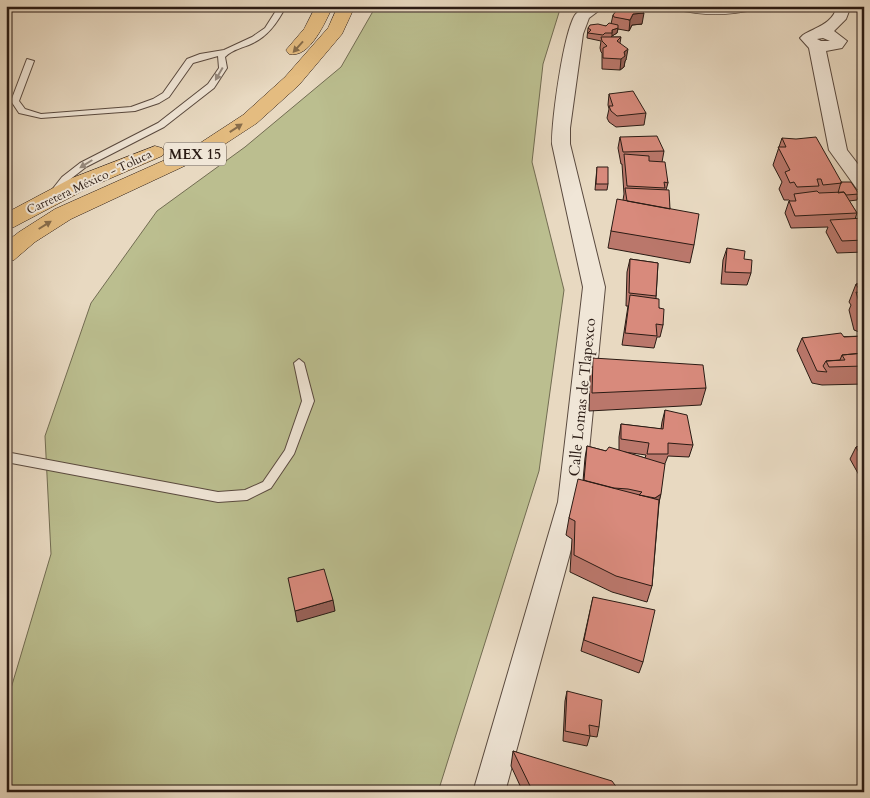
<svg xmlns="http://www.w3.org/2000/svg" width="870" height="798" viewBox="0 0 870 798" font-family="Cardo,serif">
<rect width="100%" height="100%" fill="#e8d9c1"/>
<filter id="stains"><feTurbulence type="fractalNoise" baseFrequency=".004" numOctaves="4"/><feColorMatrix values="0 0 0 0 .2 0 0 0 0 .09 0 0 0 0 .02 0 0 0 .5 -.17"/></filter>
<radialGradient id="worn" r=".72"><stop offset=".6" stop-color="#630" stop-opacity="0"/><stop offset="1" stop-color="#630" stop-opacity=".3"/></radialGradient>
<!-- green -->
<path fill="#bbbe8f" stroke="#726c52" d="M376,6H561L543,64L532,162L564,290L539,471L438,792H6V705L51,554L45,436L91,303L157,211L245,147L341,67Z"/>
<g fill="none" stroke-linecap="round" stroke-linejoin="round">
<!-- lane casing -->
<g stroke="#5a4a3f" stroke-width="2">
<path id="lane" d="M279,6H286C278,22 268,36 253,43C243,48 233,49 225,57L227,68L214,88L164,127L86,167L68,181L55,198H49L47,196L62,177L80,163L158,123L208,84L219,68L218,56L193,63L169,97L159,103L135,111L41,118L19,113L11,101L27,59L34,61L19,101L25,109L41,114L131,107L153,99L163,93L187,59L200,54L224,50L252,37L265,28Z
M299,359L304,363L314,401L294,454L271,488L247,500L218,502L6,462V452L218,492L245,490L263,482L285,450L302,401L294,363Z"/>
</g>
<!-- street casing -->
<g stroke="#5a4a3f" stroke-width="2">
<path id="street" d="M587,6H605L589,18L583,34L570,128V144L605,287L584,502L505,792H473L558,502L583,287L552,144C552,119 563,35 575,15C578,11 583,9 587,6Z
M673,6H758L756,9C728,16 703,16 675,9Z
M837,6H851L846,19L834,31L847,41L842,48L826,51L847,150L864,172V191L857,189L829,150L809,48L800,38L803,35C816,27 833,24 837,6ZM823,38L830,41H821L817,39Z"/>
</g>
<!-- primary casing -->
<g stroke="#2a1b14" stroke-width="1">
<path id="primary" d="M316,6H333C325,22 310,59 289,54L286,50L304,29Z
M338,6H355L342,34L299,85L257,123L208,155L71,219L35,242L14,260L6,262V242L19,232L55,209L194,147L243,115L285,77L328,28Z
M155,146L162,148L165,152L162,156L88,188L14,227L6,229V213L72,178Z"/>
</g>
<!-- lane -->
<use href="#lane" fill="#f0e6d7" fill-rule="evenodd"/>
<!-- street -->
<use href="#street" fill="#f0e6d7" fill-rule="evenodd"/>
<!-- primary -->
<use href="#primary" fill="#e4bc80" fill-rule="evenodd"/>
</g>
<!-- wall -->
<path fill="#ba776b" stroke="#2a1b14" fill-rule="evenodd" d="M613,15L642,24L632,25L629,31L618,29L617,33L612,36L611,37H621L620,43L626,60L625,61L624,67L620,70L602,69V53L601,52L600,48L601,41L587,38L588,28L606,26L611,24Z
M609,94L646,113L644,125L616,127L609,122L607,118L609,109L608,105Z
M620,137L664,151L662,162L668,183L666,190L670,209L694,245L690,263L608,248L611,231L623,200L624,194L622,164H621L618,148Z
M782,138L841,182L859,194L857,200L849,201L857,213L855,219L864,218V252L837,253L826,232L828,227L791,228L785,213L789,201H790L789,200H784L779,189L782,182L773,165Z
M597,167L608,184L607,190H595Z
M727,248L751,273L747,285L721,284L723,260Z
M630,259L658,263L656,298L659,308L663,325L660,337H657L654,348L622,345L628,306H626L627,272Z
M856,284H864V334L854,330L849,310L851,305L849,302Z
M864,336V384L822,385L812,383L797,350L802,338Z
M593,358L706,388L701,405L589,411L590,376Z
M665,410L693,445L689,457L668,456L664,466L659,504L652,586L647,602L612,592L570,572L572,539L566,535L569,518L583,481L585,458L587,446L606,451L619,450V437L621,424L661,429L662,422ZM624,452L646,455L645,458Z
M864,445V484L850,459L856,447Z
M593,597L643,662L639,673L581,651Z
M567,691L599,727L597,737L590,736L587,746L563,741L565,701Z
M513,751L620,792H523L511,766Z"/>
<!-- shaded-wall -->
<path fill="#976157" stroke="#2a1b14" d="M644,13L642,24L632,25L629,31L630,20L633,14Z
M618,28L617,33L612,36V30Z
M628,49L626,60L625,61L624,67L620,70L621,59L624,52Z
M661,494L658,506L650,501Z
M333,600L335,611L297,622L295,611Z"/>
<!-- building -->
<path fill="#d88a7c" stroke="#2a1b14" d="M620,6H637L644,13L633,14L630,20L614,17L613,15Z
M609,23L618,25V28L612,30V33H605L603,35L588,33L591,30L588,28L590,25L598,24L606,26Z
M601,37H621L617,41L628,49L624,52L625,56L621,59L603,58V48L607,46L602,41Z
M633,91L646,113L617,116L611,111L609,106H613L609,94Z
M657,136L664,151L623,152L620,137Z
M816,137L842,183L823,185L821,179H817L819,186L797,187L794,182L790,183L785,172L790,170L778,147H786L782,138L796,139Z
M624,154L649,156V161L665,162L668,183L664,182L665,188L627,186Z
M597,167H608V184H596Z
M851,182L859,194L846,195L844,192L838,193L841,182Z
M625,188L669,190L670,209L627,201Z
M817,191L819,193L844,192L857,213L795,216L789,201H796L794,194Z
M617,199L699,214L694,245L611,231Z
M864,218V240L842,241L830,220Z
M727,248L745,251L744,259L752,260L751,273L725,272Z
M630,259L658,263L656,296L629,293Z
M856,284H864V313L862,312L856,292L861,293Z
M630,295L659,299V308L664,309L663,325L656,324L657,336L625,333Z
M841,333L844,337L864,336V342H863L860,347L863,353L842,355L840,360L826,361L823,366L827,372L817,371L802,338Z
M864,353V366L829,367L826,361L845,360L842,355Z
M593,358L703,365L706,388L592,393Z
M665,410L687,415L693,445L668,443V454H647L649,443L621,439V424L663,429Z
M864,445V462L856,447Z
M587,446L606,451L609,447L665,464L661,494L655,498L639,495L642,492L628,489L614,488L587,481L584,480Z
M578,479L659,500L652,586L616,576L574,555L575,521L569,518Z
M324,569L333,600L295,611L288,578Z
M593,597L655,610L643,662L584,640Z
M567,691L602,700L599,727L589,725L590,736L565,731Z
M513,751L612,781L620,792H533Z"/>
<!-- one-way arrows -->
<defs><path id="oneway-solid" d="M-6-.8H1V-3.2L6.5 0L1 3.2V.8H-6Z" transform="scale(1.25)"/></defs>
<g fill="#876c4a">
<use href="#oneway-solid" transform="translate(298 47) rotate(132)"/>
<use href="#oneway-solid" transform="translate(236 128) rotate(-33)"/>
<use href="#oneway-solid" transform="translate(45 225) rotate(-32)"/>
</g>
<g fill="#978b7f">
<use href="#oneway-solid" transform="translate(219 74) rotate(120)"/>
<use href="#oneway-solid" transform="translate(86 164) rotate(148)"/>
</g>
<g text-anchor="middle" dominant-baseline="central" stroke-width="4" stroke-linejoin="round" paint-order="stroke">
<!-- far-street labels -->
<g font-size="12" fill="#2a1b14" stroke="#f0e6d7">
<text transform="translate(89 182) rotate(-25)">Carretera México - Toluca</text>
</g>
<!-- shield labels -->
<rect fill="#f0e6d7" stroke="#65584e" stroke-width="1" x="164" y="142.5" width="62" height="23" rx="4"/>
<g font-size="14" font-weight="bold" fill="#2a1b14">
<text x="195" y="154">MEX 15</text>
</g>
<!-- street labels -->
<g font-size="15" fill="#2a1b14" stroke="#f0e6d7">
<text transform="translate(582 397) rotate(-84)">Calle Lomas de Tlapexco</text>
</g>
</g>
<!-- margin -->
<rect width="870" height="798" fill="none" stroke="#e8d9c1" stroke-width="25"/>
<rect x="8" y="8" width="855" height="783" fill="none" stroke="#2a1b14" stroke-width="2.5"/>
<rect x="12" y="12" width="845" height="773" fill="none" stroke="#2a1b14"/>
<rect width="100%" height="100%" filter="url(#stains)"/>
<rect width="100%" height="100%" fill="url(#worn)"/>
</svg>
